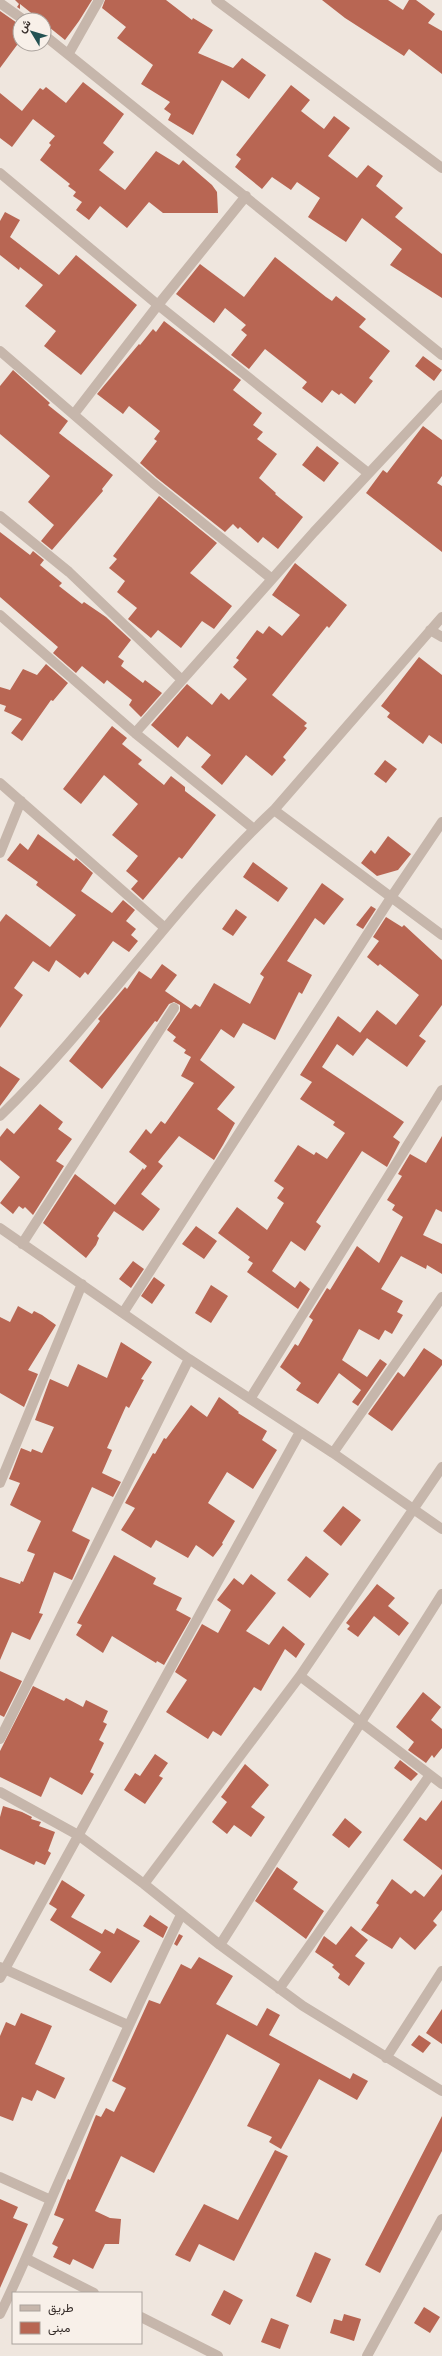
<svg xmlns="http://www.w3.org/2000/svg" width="442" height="2356" viewBox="0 0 442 2356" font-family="'Source Sans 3',Vazirmatn,sans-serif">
<rect width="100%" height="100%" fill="#efe6de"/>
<!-- building -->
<path fill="#b86653" d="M15,0H92L79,21L65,40L44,23V20H40L20,4V9L17,7L19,4Z
M105,0H166L192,20L193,18L213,30L198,53L233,68L242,58L266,75L249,99L222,80L193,135L168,120L171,114L164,109L170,102L141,84L153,65L117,38L126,27L102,8Z
M322,0H388L403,10L409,0H416L435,14L428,23L442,31V74L409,49L404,56L345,18Z
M0,11L20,25V41L0,68Z
M83,82L124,114L103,143L114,152L99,170L125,190L156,151L179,165L183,160L212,185L217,192L218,213H163L149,202L127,228L100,206L89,220L76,210L82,202L73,196L76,192L68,186L70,184L40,160L51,145L49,143L55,136L33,119L12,147L0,138V93L22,111L40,88L43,90L46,87L66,103Z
M291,85L310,100L301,111L324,129L334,116L350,128L328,156L357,178L368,165L383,176L376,186L403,208L395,217L442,254V298L390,265L402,249L362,218L346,242L308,217L320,198L297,182L291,190L272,177L262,189L235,167L241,159L236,155Z
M5,212L20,220L10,237L59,275L76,255L137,305L81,375L44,346L56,331L25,306L43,285L20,267L19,270L0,255V221Z
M275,257L326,297L332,301L336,296L366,319L359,327L390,351L369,378L373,381L355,404L341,393L339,395L332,390L322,403L302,388L307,382L265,349L249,369L231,355L247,335L241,330L246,325L225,308L214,323L176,294L200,264L244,297Z
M164,321L241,380L233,390L262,413L253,425L263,432L257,439L277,454L259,478L276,493L275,494L303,517L278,549L263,537L258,543L240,527L238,529L233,524L225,532L157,478L140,463L157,441L154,439L160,431L129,406L123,414L97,394L139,344L140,345L153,329L156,332Z
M423,356L442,370L434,381L415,366Z
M13,370L50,403L48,405L68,421L59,433L113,475L102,489L103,491L52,550L41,541L54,525L28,502L50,476L0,434V386Z
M423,426L442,440V476L437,483L442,486V552L366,493L383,470L387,473Z
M317,446L339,463L324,482L302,465Z
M159,496L217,543L190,573L232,606L214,629L202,621L181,648L158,630L151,638L128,619L137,608L117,592L125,581L109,568L117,559L113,556Z
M0,532L30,555L33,551L44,560L40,565L62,583L59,586L82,604L84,602L106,617L131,640L118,657L124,661L121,666L143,683L145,680L162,693L141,717L129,705L132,700L107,680L104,684L82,666L76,673L53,653L58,647L0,597Z
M295,563L347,605L329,628L327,626L272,695L307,723L304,726L307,728L283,757L286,760L272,776L246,755L222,785L201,767L211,755L187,736L178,748L151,725L187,684L212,705L221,693L229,700L247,679L233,667L239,660L236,658L257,630L263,634L269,626L282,636L300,615L272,595Z
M419,657L442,675V744L429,735L423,744L387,717L390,713L381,706Z
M46,664L68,683L53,701L51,700L22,741L11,733L22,719L4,711L6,706L0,704V687L10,690L23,669L37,675Z
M112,726L127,738L122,744L142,760L138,764L164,785L171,776L185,787V791L216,815L182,859L179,857L143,900L131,889L138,881L126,871L138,856L112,835L138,804L104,775L81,804L63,789Z
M385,760L397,769L386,783L374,774Z
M38,834L74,861L76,858L93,873L81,891L112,913L123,900L135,910L126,921L136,929L131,935L138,941L129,952L113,941L88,975L85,972L80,978L56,960L49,972L33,961L14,988L23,995L0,1028V922L6,914L50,947L76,915L36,885L38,882L7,860L20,843L28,850Z
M388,836L411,854L398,870L377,876L361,863L371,850L375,854Z
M253,862L288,888L278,902L243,877Z
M322,883L344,899L324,925L315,918L287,961L312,975L302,994L299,992L275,1040L243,1023L234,1038L221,1029L200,1060L235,1087L217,1109L235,1123L223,1145L214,1160L179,1136L158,1162L163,1166L141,1194L160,1209L155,1216L143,1231L114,1211L97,1236L99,1238L96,1245L86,1258L43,1223L75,1174L115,1205L143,1168L144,1170L147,1166L129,1152L146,1129L151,1134L161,1121L165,1124L194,1083L181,1076L191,1057L184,1053L186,1050L173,1041L176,1037L167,1030L180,1011V1005L174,1002L169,1004L157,1022L155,1021L102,1089L69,1061L100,1021L98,1019L125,987L127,989L139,971L151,979L162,964L177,975L165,991L191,1009L195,1004L200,1007L214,983L250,1004L264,977L260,974Z
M371,906L376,909L363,929L356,925Z
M236,909L247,917L233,936L222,929Z
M386,917L402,927L404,925L442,960V1005L419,1036L426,1041L407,1067L360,1033L377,1010L396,1025L419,995L380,964L378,966L367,957L379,941L373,937Z
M338,1016L367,1038L353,1056L337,1044L322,1067L404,1122L393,1137L400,1142L387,1167L362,1151L316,1222L321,1226L305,1251L291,1241L272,1271L295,1288L300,1281L310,1289L298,1309L247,1272L253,1263L248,1260L250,1257L218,1233L237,1207L267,1230L284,1203L277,1198L284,1188L274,1181L298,1145L314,1155L316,1152L327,1159L345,1133L333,1125L335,1122L300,1099L312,1082L300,1075Z
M0,1066L20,1079L0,1106Z
M40,1104L63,1122L58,1129L72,1139L56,1161L64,1166L33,1215L25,1207L23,1209L19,1206L13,1214L0,1203L20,1177L0,1160V1137L7,1128L14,1134Z
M442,1136V1212L436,1209L423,1235L442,1244V1274L427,1265L426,1269L401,1256L381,1289L403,1301L397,1312L403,1315L392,1334L385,1330L379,1340L359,1329L342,1360L367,1377L380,1359L387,1364L358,1406L352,1402L361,1390L339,1373L318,1404L296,1390L301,1383L280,1367L295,1344L298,1346L313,1320L309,1317L327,1288L330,1290L357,1246L379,1263L403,1217L392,1210L395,1205L387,1200L402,1176L398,1174L410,1154L426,1163Z
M196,1226L217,1241L204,1259L182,1244Z
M133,1261L144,1269L131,1288L119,1279Z
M154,1277L165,1285L152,1304L141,1296Z
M211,1285L228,1296L211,1323L195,1313Z
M18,1306L32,1314L34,1311L42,1315L56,1325L28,1370L38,1374L24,1407L0,1393V1317L10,1322Z
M121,1342L152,1362L141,1379L144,1380L129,1408L126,1406L107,1448L112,1450L102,1473L121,1482L113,1497L92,1487L72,1531L90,1540L72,1580L54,1572L39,1613L43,1614L30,1640L12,1632L0,1660V1577L20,1584L21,1581L23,1582L35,1554L27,1551L41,1521L10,1505L20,1483L9,1479L13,1469L21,1448L31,1452L32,1449L42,1453L54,1427L35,1420L50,1379L68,1387L78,1364L107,1378Z
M424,1348L442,1360V1365L392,1431L368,1414L398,1372L404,1377Z
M219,1397L239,1412L238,1413L267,1431L262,1440L277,1450L253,1489L227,1472L208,1503L235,1521L222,1543L223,1544L213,1557L196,1545L188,1558L156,1540L151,1548L121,1530L135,1508L125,1503L153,1453L155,1454L164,1438L166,1439L191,1405L207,1417Z
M343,1506L361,1520L341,1546L323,1531Z
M114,1555L156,1578L153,1584L182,1598L176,1610L191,1618L164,1665L157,1661L156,1663L112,1636L103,1653L76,1635L82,1625L77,1623Z
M306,1556L329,1574L310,1598L287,1580Z
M251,1574L276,1593L246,1631L269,1645L283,1626L305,1644L296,1658L285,1649L261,1691L254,1687L221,1736L213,1731L208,1739L166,1712L187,1680L175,1672L202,1624L218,1633L231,1610L217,1600L234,1578L243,1585Z
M377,1584L395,1598L388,1606L409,1623L399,1636L374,1616L358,1637L347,1629L350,1626L346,1623Z
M0,1671L22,1681L4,1717L0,1715Z
M33,1686L64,1701L66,1698L83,1707L86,1700L108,1711L103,1722L107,1724L99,1740L104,1743L90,1772L94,1774L82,1795L50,1777L41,1797L0,1777V1751Z
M423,1692L441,1707L431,1720L442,1729V1748L434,1758L432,1755L426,1763L408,1750L414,1742L396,1727Z
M155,1754L168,1763L159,1776L163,1778L145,1804L124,1790L135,1773L140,1776Z
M400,1760L418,1774L411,1781L394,1768Z
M245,1764L269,1785L251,1807L265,1817L251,1837L234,1825L227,1834L212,1822L227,1802L221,1797Z
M442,1800V1870L403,1840L420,1817L426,1821Z
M3,1806L22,1812L32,1817L31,1819L41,1822L39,1826L55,1832L48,1851L51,1853L45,1865L36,1861L34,1865L0,1849V1817Z
M345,1818L362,1832L349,1848L332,1835Z
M277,1867L298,1882L293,1889L324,1911L306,1939L255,1901Z
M442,1874V1910L433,1921L437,1925L415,1950L400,1937L392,1949L361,1930L379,1905L376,1903L392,1879L411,1894L415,1890L424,1897Z
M62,1880L85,1895L71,1917L102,1934L105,1929L114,1934L117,1928L140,1941L111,1983L89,1970L101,1952L50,1920L57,1909L49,1904Z
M150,1915L168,1927L163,1938L143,1926Z
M351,1926L368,1940L355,1956L365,1963L349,1986L338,1978L340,1974L332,1967L334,1965L315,1952L324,1936L336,1945Z
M179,1934L183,1936L177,1946L174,1944Z
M199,1957L233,1976L216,2004L257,2026L267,2008L280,2015L269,2035L350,2079L353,2073L368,2081L357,2100L319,2079L281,2149L269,2142L272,2137L247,2126L280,2064L227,2034L154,2173L121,2156L95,2211L110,2218L121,2219L119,2244H105L93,2269L73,2259L70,2265L53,2257L58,2247L52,2244L64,2219L54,2215L68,2179L70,2180L96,2115L101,2117L106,2108L114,2112L126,2088L112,2081L149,2000L160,2004L181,1964L191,1969Z
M442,2009V2044L426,2033Z
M21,2013L52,2026L35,2064L65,2078L55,2099L37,2090L32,2101L22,2097L13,2121L0,2116V2036L6,2022L15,2026Z
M419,2035L431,2043L423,2053L411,2045Z
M442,2116V2151L380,2273L365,2265Z
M275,2150L288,2156L234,2261L199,2244L190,2262L175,2255L204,2204L238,2220Z
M0,2199L18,2207L13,2218L28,2224L0,2288Z
M315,2252L331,2259L311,2303L296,2296Z
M224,2290L243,2300L230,2325L211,2315Z
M424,2307L440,2317L430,2333L414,2323Z
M344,2314L361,2319L354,2341L330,2333L334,2319L342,2321Z
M271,2318L289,2325L280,2349L261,2342Z"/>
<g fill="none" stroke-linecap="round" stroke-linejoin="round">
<!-- minor -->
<path stroke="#c6b6ab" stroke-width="10" d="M216,0L442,168
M0,3L24,20
M44,35L442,355
M69,53L99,0
M0,173L158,305L368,473
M0,351L153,483L272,579
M74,414L158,305L246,196
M0,516L69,572L182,680
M0,615L135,733L254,829
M430,630L442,637
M135,733L314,532L442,395
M0,783L165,928
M274,810L442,935
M0,853L21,801
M0,1116C98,1021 174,904 274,810L442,617
M0,1228L189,1359L333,1453L442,1529
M22,1244L174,1008
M123,1313L392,896L442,822
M250,1399L442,1090
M333,1453L442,1297
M0,1483L82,1284
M300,1676L442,1784
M0,1739L189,1359
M0,1792L78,1835L144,1884L220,1945L303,2006L442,2091
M144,1884L300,1676L442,1467
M220,1945L442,1594
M0,1967L128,2025
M0,1978L300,1432
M279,1989L430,1775
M386,2058L442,1971
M0,2177L51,2200
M27,2259L94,2293
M0,2314C22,2270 40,2224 60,2179C99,2090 139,2002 181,1915
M141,2317L218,2356
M367,2356L442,2219"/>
</g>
<!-- legend -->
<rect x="12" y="2292" width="130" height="52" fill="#f8f0e9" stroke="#aaa29c"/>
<rect x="20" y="2305" width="20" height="6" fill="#c6b6ab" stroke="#aaa29c"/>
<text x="48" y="2312" font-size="12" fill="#352c29">طريق</text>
<rect x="20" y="2322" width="20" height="12" fill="#b86653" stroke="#aaa29c"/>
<text x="48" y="2332" font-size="12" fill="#352c29">مبنى</text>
<!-- north arrow -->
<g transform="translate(32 32) rotate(308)"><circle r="19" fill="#f8f0e9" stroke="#aaa29c"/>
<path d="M0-3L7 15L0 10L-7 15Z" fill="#235152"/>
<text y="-6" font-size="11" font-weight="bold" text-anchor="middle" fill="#352c29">ش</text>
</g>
</svg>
